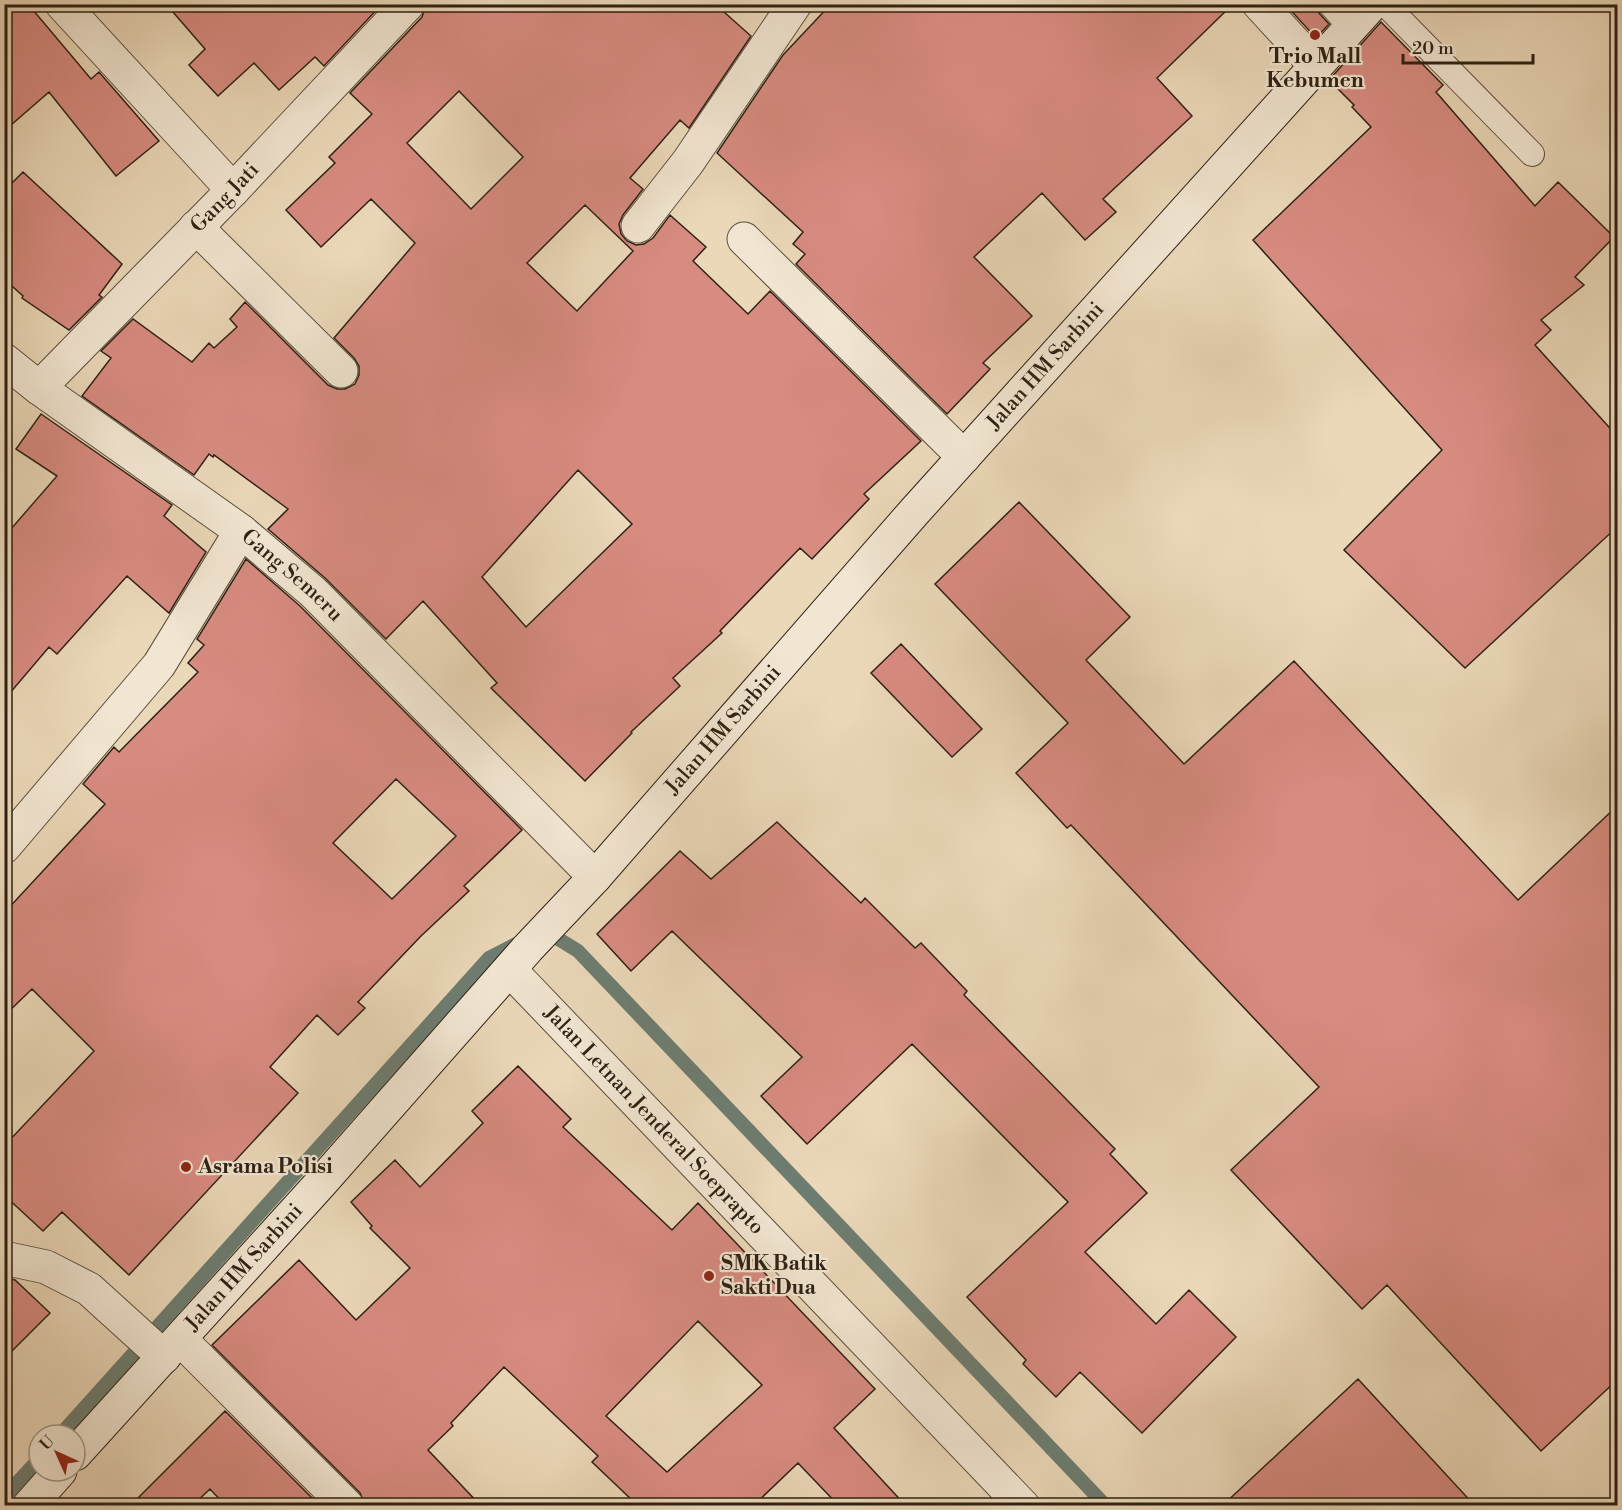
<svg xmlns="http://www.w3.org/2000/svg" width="1622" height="1510" viewBox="0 0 1622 1510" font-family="'Libre Bodoni',serif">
<rect width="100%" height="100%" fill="#ebd8b9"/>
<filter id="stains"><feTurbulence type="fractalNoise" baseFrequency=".00333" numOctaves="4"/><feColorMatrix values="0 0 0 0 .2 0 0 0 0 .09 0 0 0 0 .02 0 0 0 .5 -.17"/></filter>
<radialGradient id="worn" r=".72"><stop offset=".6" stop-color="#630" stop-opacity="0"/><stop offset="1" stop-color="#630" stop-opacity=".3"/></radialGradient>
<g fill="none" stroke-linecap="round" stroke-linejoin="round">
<!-- stream -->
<path stroke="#6d7d71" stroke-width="14" d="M544,930L578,951L1106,1506
M60,1435L489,958L520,942
M4,1497L39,1459"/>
</g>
<!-- building -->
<path fill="#d88b81" stroke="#2d2115" stroke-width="1.5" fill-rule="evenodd" d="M4,4H28L91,79L99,72L159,141L116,176L49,92L4,131Z
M166,4H382L324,66L315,57L279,90L254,63L218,96L189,65L205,49Z
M426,4H715L751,36L689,128L680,120L630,178L643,189L623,215L619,224L621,234L627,241L636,245L644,244L653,238L670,215L706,247L693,261L748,314L770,291L921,441L864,494L869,499L812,559L800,548L720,631L722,633L673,678L680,686L631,732L632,733L585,781L491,688L497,683L423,601L386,639L325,578L268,529L288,509L214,455L213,457L209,454L194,475L82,396L111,358L101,351L133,319L192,362L209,343L214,348L237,327L230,319L245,302L328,385L337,389H345L355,384L359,375V366L354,358L334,338L415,243L371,199L321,247L286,210L335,163L329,157L372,114L350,93L422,17ZM459,91L523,157L471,209L407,143ZM585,205L633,251L577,311L527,263ZM578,470L632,524L526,627L482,577Z
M831,4H1233L1157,78L1192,116L1103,199L1116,212L1085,240L1042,193L974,257L1032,316L983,363L990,369L947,414L796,264L805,254L793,244L803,232L717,153L783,55Z
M1285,4H1316L1319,13L1329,24L1316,38Z
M1381,22L1443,85L1436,92L1535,206L1558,182L1614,237L1575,277L1584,285L1541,320L1551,330L1535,345L1617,436V527L1465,668L1344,550L1442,450L1253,240L1371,127L1352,107L1354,105L1329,80Z
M23,172L122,264L99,295L102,297L69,330L22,298L23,296L4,279V191Z
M41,414L172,505L164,516L206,552L169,613L127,576L57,654L49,647L4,700V537L57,476L16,449Z
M1019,502L1130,617L1086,660L1184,764L1294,661L1518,900L1617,806V1380L1541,1451L1387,1285L1362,1309L1231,1170L1319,1087L1071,825L1067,828L1016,773L1068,723L935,584Z
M246,559L300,606L522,830L464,886L469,891L421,936L358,1002L365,1008L338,1035L317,1015L270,1067L298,1093L129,1275L62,1212L43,1231L4,1195V1146L94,1051L32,989L4,1016V913L105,804L83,784L114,747L119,752L198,672L188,663L204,645L197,639ZM396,779L456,836L392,899L333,843Z
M901,644L982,729L952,757L871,673Z
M777,822L861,903L865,898L915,948L921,943L967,991L964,995L1115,1149L1110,1154L1147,1193L1085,1252L1156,1324L1189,1290L1236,1337L1142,1433L1080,1372L1056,1397L1023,1364L1026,1360L967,1297L1068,1202L912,1044L807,1144L761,1096L802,1057L672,931L631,971L597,934L680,851L711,879Z
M518,1066L571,1119L563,1127L672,1230L698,1203L875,1389L834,1428L906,1506H839L798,1463L753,1506H630L634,1502L592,1462L598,1456L504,1367L451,1423L453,1426L428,1450L481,1506H365L360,1493L212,1345L299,1260L356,1320L410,1268L370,1228L372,1226L351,1202L395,1160L420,1187L483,1123L472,1111ZM698,1321L762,1385L667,1472L606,1416Z
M4,1277L15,1280L50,1313L4,1359Z
M1358,1379L1475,1506H1222Z
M225,1411L320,1506H226L210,1489L192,1506H130Z"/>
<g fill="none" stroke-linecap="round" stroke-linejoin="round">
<!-- service casing -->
<g stroke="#5c4f3e" stroke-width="26">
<path id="service" d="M1330,4L1345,21
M1385,4L1532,154"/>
</g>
<!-- minor casing -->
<g stroke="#5c4f3e" stroke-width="35">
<g id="minor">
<path d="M62,4L233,190"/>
<path d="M1259,4L1316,66"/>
<path d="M638,226L688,162L795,4"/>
<path d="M196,227L341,371"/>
<path d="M744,239L964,457"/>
<path id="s1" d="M4,360L39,388L241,531L313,592L595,877"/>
<path id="s2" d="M39,388L233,190L408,4"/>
<path d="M4,847L159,665L241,531"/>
<path id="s3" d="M510,970L1023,1506"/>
<path d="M4,1258L46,1267L89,1289L164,1357"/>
<path d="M180,1339L347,1506"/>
</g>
</g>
<!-- secondary casing -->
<g stroke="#2d2115" stroke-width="35">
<g id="secondary">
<path id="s4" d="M75,1454L320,1184L528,948L595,877L915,511L1372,4"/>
<path d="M29,1506L60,1471"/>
</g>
</g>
<!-- service -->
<use href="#service" stroke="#f2e6d2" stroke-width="24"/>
<!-- minor -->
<use href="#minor" stroke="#f2e6d2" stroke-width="33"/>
<!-- secondary -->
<use href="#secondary" stroke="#f2e6d2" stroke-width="33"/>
</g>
<!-- markers -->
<g fill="#8f2418" stroke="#f2e6d2" stroke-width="2">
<circle cx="1315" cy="35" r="6"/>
<circle cx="186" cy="1167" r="6"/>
<circle cx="709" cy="1276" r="6"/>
</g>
<g text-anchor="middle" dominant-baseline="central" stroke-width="4.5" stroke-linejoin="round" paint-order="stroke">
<!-- poi labels -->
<g font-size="21" font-weight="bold" fill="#2d2115" stroke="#f2e6d2" text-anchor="start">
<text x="1315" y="57" text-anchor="middle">Trio Mall<tspan x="1315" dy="24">Kebumen</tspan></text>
<text x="198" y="1167">Asrama Polisi</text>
<text x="721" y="1264">SMK Batik<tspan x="721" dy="24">Sakti Dua</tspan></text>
</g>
<!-- street labels -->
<g font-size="21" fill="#2d2115" stroke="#f2e6d2">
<text stroke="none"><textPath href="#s2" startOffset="266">Gang Jati</textPath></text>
<text stroke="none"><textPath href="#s4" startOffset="1458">Jalan HM Sarbini</textPath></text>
<text stroke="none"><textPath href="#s1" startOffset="360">Gang Semeru</textPath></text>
<text stroke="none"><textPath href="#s4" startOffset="972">Jalan HM Sarbini</textPath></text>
<text stroke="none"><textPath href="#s3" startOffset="208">Jalan Letnan Jenderal Soeprapto</textPath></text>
<text stroke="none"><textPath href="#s4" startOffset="252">Jalan HM Sarbini</textPath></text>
</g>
</g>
<!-- margin -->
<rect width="1622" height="1510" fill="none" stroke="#ebd8b9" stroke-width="24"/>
<rect x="6" y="6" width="1610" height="1498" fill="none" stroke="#2d2115" stroke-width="3"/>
<rect x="12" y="12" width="1598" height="1486" fill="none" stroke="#2d2115" stroke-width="1.5"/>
<!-- north arrow -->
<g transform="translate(57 1453) rotate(315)"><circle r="28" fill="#f2e6d2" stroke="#a39786" stroke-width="1.5"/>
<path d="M0-4.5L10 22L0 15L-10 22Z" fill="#8f2418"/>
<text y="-9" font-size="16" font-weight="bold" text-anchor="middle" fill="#2d2115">U</text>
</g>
<!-- scale -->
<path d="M1403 54v9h130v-9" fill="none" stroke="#2d2115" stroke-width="3"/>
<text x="1412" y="54" font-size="18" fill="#2d2115" stroke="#f2e6d2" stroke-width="4.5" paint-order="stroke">20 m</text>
<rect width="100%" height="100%" filter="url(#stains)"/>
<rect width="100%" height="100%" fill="url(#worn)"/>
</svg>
